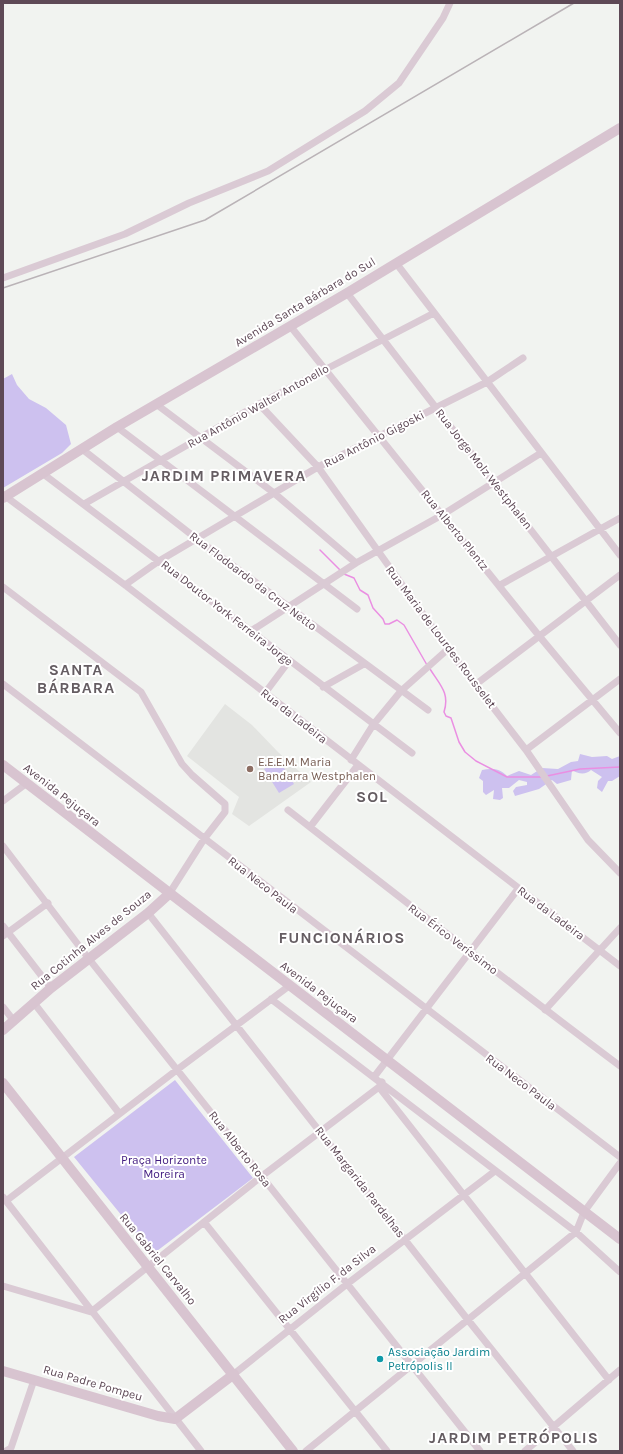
<svg xmlns="http://www.w3.org/2000/svg" width="623" height="1454" viewBox="0 0 623 1454" font-family="Karla,sans-serif">
<rect width="100%" height="100%" fill="#f1f3f0"/>
<!-- education -->
<path fill="#e3e4e1" d="M225,704L252,725L278,752L311,782L249,826L232,814L239,797L187,756Z"/>
<!-- green -->
<path fill="#cdc1ef" d="M12,374L17,385L29,399L46,408L66,425L71,444L62,453L3,488V379Z
M580,754L592,757L607,756L612,759L620,756V776L612,781H608L602,792L597,788L598,781L602,777L591,770C586,775 578,774 572,770L571,780L557,784L552,780L539,789L515,796L513,791L516,787L527,785V782L519,780L509,788H502L503,798L500,800L493,799L494,790L486,795L483,792V781L479,778L482,770C491,768 500,768 507,776L519,771L531,775L542,768L558,769L571,762L578,761Z
M279,760L294,784L279,793L264,769Z
M175,1080L253,1178L153,1254L74,1157Z"/>
<g fill="none" stroke-linecap="round" stroke-linejoin="round">
<!-- stream -->
<path stroke="#ea8fe2" stroke-width="1.5" d="M320,550L341,571
M344,574L354,578L360,590L368,595L373,608L383,619L385,624H389L397,620L404,625L427,665
M430,669C440,685 450,693 444,712L446,716L451,718L459,742L465,752L476,761L507,777H541
M547,776L580,769L620,767"/>
<!-- street -->
<path stroke="#dacad4" stroke-width="7" d="M396,263L620,555
M3,278L125,234L189,203L268,171L365,111L399,83L443,18L450,3
M347,293L620,645
M291,327L540,637L620,733
M156,404L274,493L356,563
M259,404L318,467L448,649L526,750L588,840L620,873
M117,427L357,609
M82,449L197,539L428,710
M42,473L412,753
M5,496L125,585L620,966
M84,504L259,404L434,313
M125,585L159,561L318,467L487,382L523,358
M500,585L620,518
M3,587L141,692L182,764L192,775L225,804V812L204,839L169,894
M251,631L356,563L442,515L541,453
M3,684L620,1157
M475,685L620,575
M323,687L364,664
M265,693L289,661
M526,750L620,679
M351,760L373,725L401,691L448,649
M3,801L27,783
M288,810C398,896 508,982 620,1066
M310,827L358,765
M3,846L89,959L480,1451
M148,913L468,1320L573,1451
M3,926L51,988
M3,936L48,903
M271,999L576,1232L620,1272
M34,1003L119,1113
M3,1007L14,1021
M545,1010L620,928
M374,1077L518,889
M379,1087L609,1380
M3,1197L201,1451
M6,1201L178,1069L289,986
M204,1222L387,1451
M3,1286L91,1312L262,1176L379,1087L382,1082
M234,1374L347,1284L495,1171
M6,1451L11,1448L34,1380
M306,1451L576,1232L584,1212L620,1163
M525,1451L620,1370"/>
<!-- secondary -->
<path stroke="#d8c4d0" stroke-width="10" d="M3,498L117,427L347,293L620,128
M3,765L620,1239
M3,1030L51,988L148,913L169,894
M3,1083L293,1451
M3,1371L158,1416L175,1419L234,1374"/>
<!-- rail -->
<path stroke="#bab3b7" stroke-width="1.5" d="M3,288L205,220L574,3"/>
</g>
<!-- markers -->
<circle fill="#8d6e63" stroke="#fff" stroke-width="1.5" cx="250" cy="769" r="4"/>
<circle fill="#0f9aa8" stroke="#fff" stroke-width="1.5" cx="380" cy="1359" r="4"/>
<g text-anchor="middle" dominant-baseline="central" stroke-width="4" stroke-linejoin="round" paint-order="stroke">
<!-- street labels -->
<g font-size="12" fill="#5e4956" stroke="#fff">
<text transform="translate(305 302) rotate(-31)">Avenida Santa Bárbara do Sul</text>
<text transform="translate(258 406) rotate(-29)">Rua Antônio Walter Antonello</text>
<text transform="translate(374 439) rotate(-27)">Rua Antônio Gigoski</text>
<text transform="translate(484 469) rotate(52)">Rua Jorge Molz Westphalen</text>
<text transform="translate(455 530) rotate(51)">Rua Alberto Plentz</text>
<text transform="translate(253 581) rotate(37)">Rua Flodoardo da Cruz Netto</text>
<text transform="translate(227 613) rotate(38)">Rua Doutor York Ferreira Jorge</text>
<text transform="translate(441 637) rotate(53)">Rua Maria de Lourdes Rousselet</text>
<text transform="translate(294 716) rotate(38)">Rua da Ladeira</text>
<text transform="translate(62 795) rotate(38)">Avenida Pejuçara</text>
<text transform="translate(263 885) rotate(38)">Rua Neco Paula</text>
<text transform="translate(551 913) rotate(37)">Rua da Ladeira</text>
<text transform="translate(453 939) rotate(37)">Rua Érico Veríssimo</text>
<text transform="translate(91 940) rotate(-39)">Rua Cotinha Alves de Souza</text>
<text transform="translate(319 992) rotate(37)">Avenida Pejuçara</text>
<text transform="translate(521 1082) rotate(37)">Rua Neco Paula</text>
<text transform="translate(240 1149) rotate(52)">Rua Alberto Rosa</text>
<text transform="translate(360 1182) rotate(52)">Rua Margarida Pardelhas</text>
<text transform="translate(158 1259) rotate(51)">Rua Gabriel Carvalho</text>
<text transform="translate(327 1284) rotate(-38)">Rua Virgílio F. da Silva</text>
<text transform="translate(93 1383) rotate(16)">Rua Padre Pompeu</text>
</g>
<!-- education labels -->
<g font-size="12" fill="#785e54" stroke="#fff" text-anchor="start">
<text x="258" y="762">E.E.E.M. Maria<tspan x="258" dy="14">Bandarra Westphalen</tspan></text>
</g>
<!-- park labels -->
<g font-size="12" fill="#401a7f" stroke="#fff">
<text x="164" y="1160">Praça Horizonte<tspan x="164" dy="14">Moreira</tspan></text>
</g>
<!-- culture labels -->
<g font-size="12" fill="#0d838f" stroke="#fff" text-anchor="start">
<text x="388" y="1352">Associação Jardim<tspan x="388" dy="14">Petrópolis II</tspan></text>
</g>
<!-- district labels -->
<g font-size="16" font-weight="bold" letter-spacing="1" fill="#655d62" stroke="#fff">
<text x="224" y="475">JARDIM PRIMAVERA</text>
<text x="76" y="669">SANTA<tspan x="76" dy="18">BÁRBARA</tspan></text>
<text x="372" y="796">SOL</text>
<text x="342" y="937">FUNCIONÁRIOS</text>
<text x="514" y="1437">JARDIM PETRÓPOLIS</text>
</g>
</g>
<!-- border -->
<rect width="623" height="1454" fill="none" stroke="#5e4956" stroke-width="8"/>
</svg>
